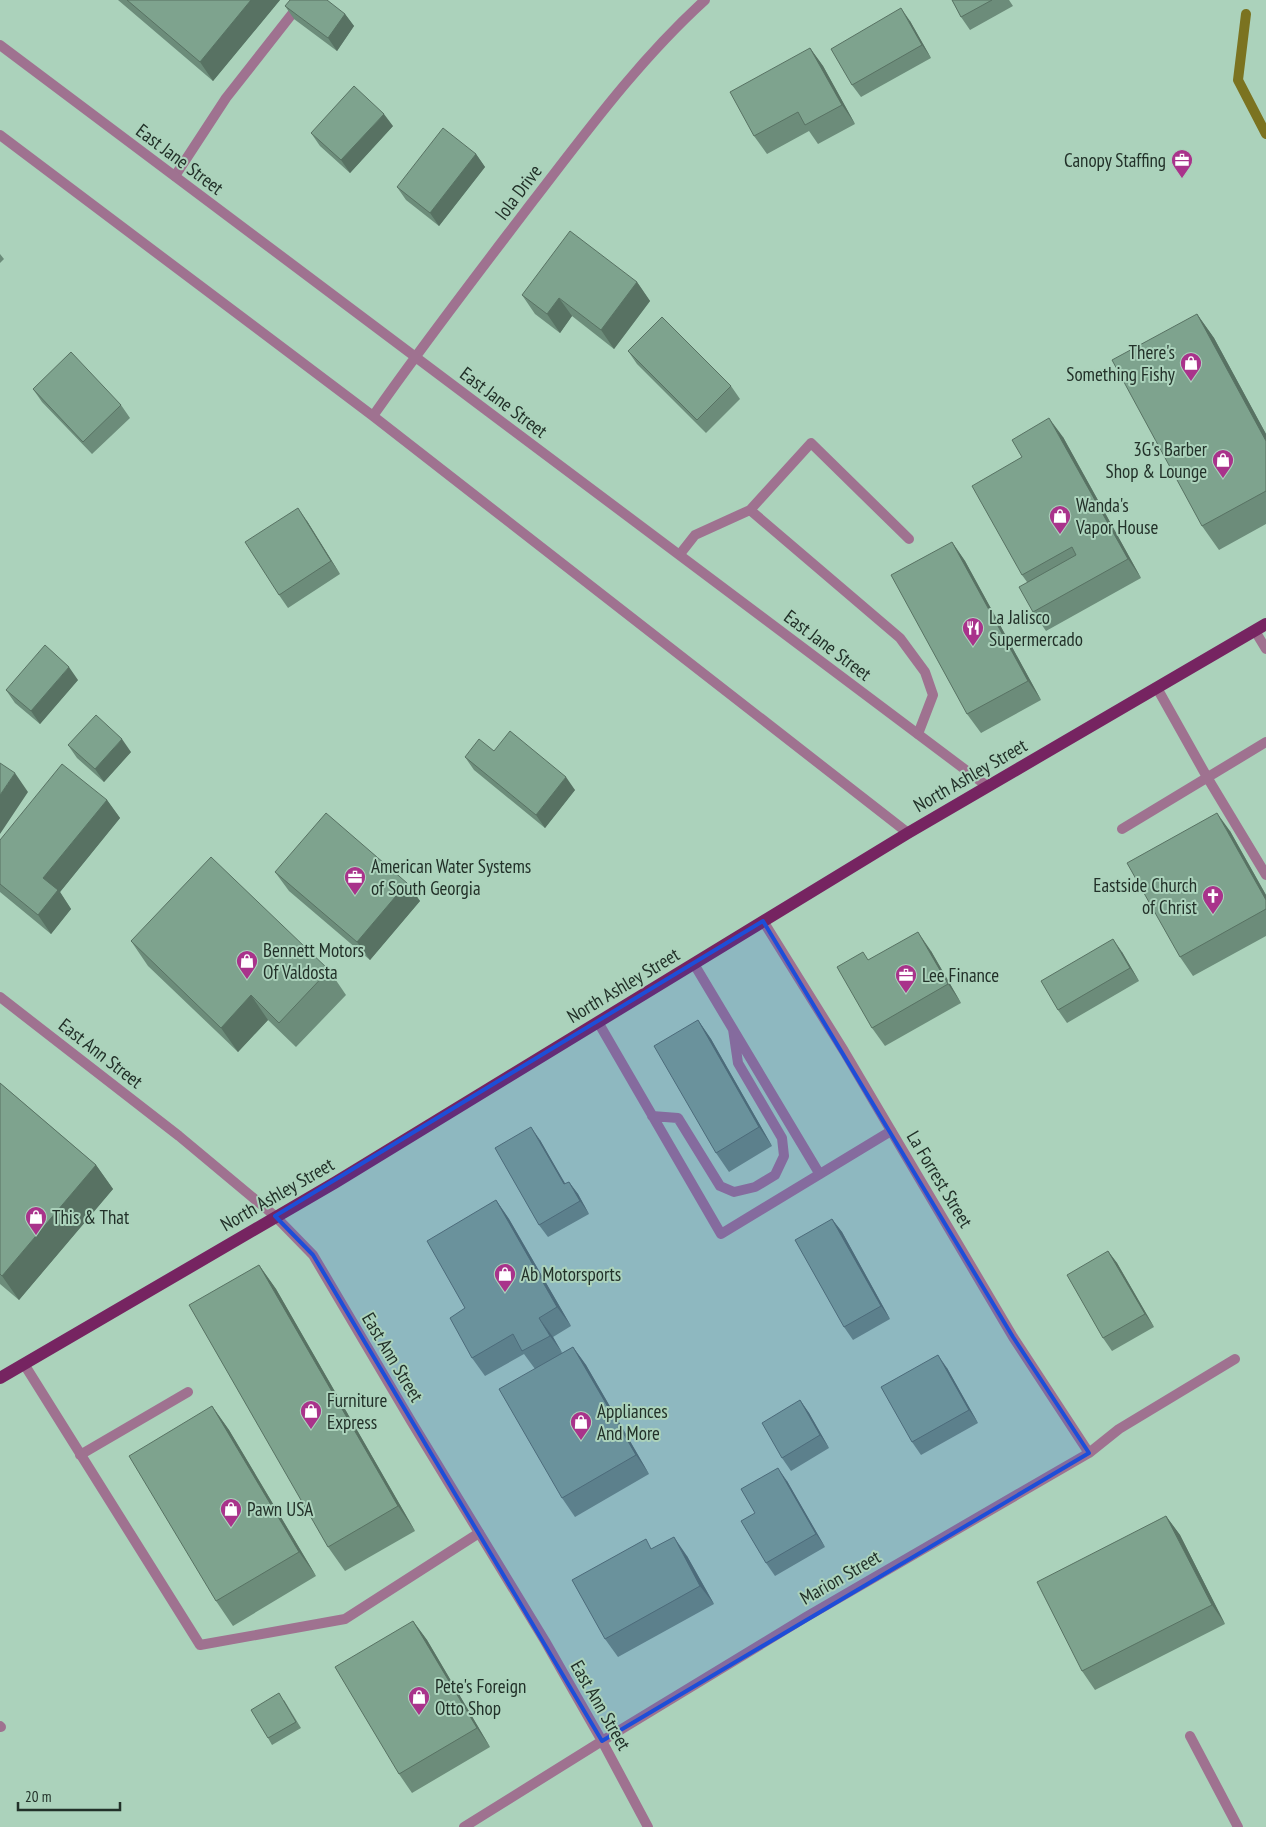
<svg xmlns="http://www.w3.org/2000/svg" width="1266" height="1827" viewBox="0 0 1266 1827" font-family="'PT Sans Narrow',sans-serif">
<rect width="100%" height="100%" fill="#abd2bb"/>
<g fill="none" stroke-linecap="round" stroke-linejoin="round">
<!-- stream -->
<path stroke="#7b7320" stroke-width="10" d="M1246,14L1238,80L1266,134"/>
<!-- service -->
<path stroke="#9f7290" stroke-width="10" d="M175,176L226,98L303,0
M909,539L811,443L750,510L900,638L925,672L933,695L918,734
M680,554L695,535L750,510
M1255,631L1266,649
M1157,688L1207,777L1266,875
M1122,829L1266,742
M694,964L819,1173
M598,1022L721,1234L891,1131
M652,1116L678,1118L720,1186L734,1192L755,1187L775,1175L784,1156L782,1138L738,1063L733,1029
M24,1364L200,1645L345,1619L479,1533
M80,1455L188,1392
M0,1726L1,1727
M1190,1736L1238,1827"/>
<!-- minor -->
<path stroke="#9f7290" stroke-width="10" d="M0,45L987,786
M0,135L373,416L908,833
M373,416C424,343 479,272 533,201C587,131 639,60 705,0
M763,921L844,1051L1013,1337L1089,1453
M0,997L179,1136L275,1216L313,1255L411,1421L545,1641L602,1741L648,1827
M464,1827L602,1741L806,1617L1089,1453L1119,1429L1235,1359"/>
<!-- primary -->
<path stroke="#762461" stroke-width="12" d="M0,1378L336,1182L908,833L1266,624"/>
</g>
<!-- wall -->
<path fill="#6c8c7a" d="M118,0H280L213,81Z
M952,0H1009L1013,6L970,30L961,17Z
M285,6L345,14L354,26L337,51L294,19Z
M910,21L931,58L861,97L852,85Z
M810,48L823,66L855,124L818,144L809,131L767,154L754,136Z
M393,126L350,173L320,146L311,133Z
M476,154L485,167L439,226L406,200L397,187Z
M0,254L4,259L0,263Z
M637,282L650,301L614,349L572,316L560,333L535,314L522,295Z
M1197,314L1214,338L1266,434V524L1219,550L1202,526Z
M628,351L731,386L740,399L706,433L637,364Z
M33,389L121,405L130,418L92,454L42,402Z
M1063,437L1141,578L1046,631L1033,612L1027,582L1022,575Z
M307,521L340,574L288,608L279,595Z
M952,542L965,561L1041,700L981,733L967,714Z
M78,680L40,724L15,703L6,690Z
M68,745L131,752L104,782L77,758Z
M494,751L575,790L545,828L474,770L465,757Z
M107,800L120,818L60,892L71,909L51,934L0,892V840Z
M1230,831L1266,895V936L1193,976L1180,957Z
M275,872L407,883L420,901L370,960L289,891Z
M131,941L329,970L346,995L296,1047L268,1020L238,1052L148,966Z
M931,951L961,1003L885,1046L872,1028L869,960Z
M1122,952L1139,981L1067,1023L1058,1010Z
M698,1020L711,1039L772,1146L729,1172L716,1153Z
M0,1083L96,1165L113,1189L19,1300L0,1284Z
M540,1140L565,1184L569,1182L578,1194L589,1214L548,1237L539,1225Z
M496,1200L509,1219L571,1326L553,1337L562,1353L573,1347L586,1365L649,1474L575,1517L562,1498L535,1369L524,1354L485,1376L472,1358L465,1308Z
M832,1219L842,1232L890,1319L853,1340L844,1327Z
M1108,1251L1117,1263L1154,1327L1112,1351L1103,1338Z
M259,1265L276,1289L415,1531L345,1571L328,1547Z
M947,1368L978,1423L921,1455L912,1442Z
M800,1400L809,1413L829,1448L791,1471L782,1458Z
M212,1406L229,1430L316,1576L233,1626L216,1601Z
M787,1481L825,1547L775,1576L766,1563L755,1513Z
M1166,1516L1180,1535L1225,1624L1095,1690L1082,1671Z
M652,1549L687,1556L714,1604L618,1657L605,1639Z
M413,1621L427,1640L490,1747L412,1793L399,1774Z
M284,1700L301,1728L272,1745L268,1738Z"/>
<!-- shaded-wall -->
<path fill="#587263" d="M251,0H280L213,81L200,62Z
M901,8L910,21L931,58L922,45Z
M345,14L354,26L337,51L328,38Z
M810,48L823,66L855,124L842,105Z
M384,114L393,126L350,173L341,160Z
M476,154L485,167L439,226L430,213Z
M637,282L650,301L614,349L601,330Z
M559,298L572,316L560,333L547,314Z
M1197,314L1214,338L1266,434V441Z
M1049,418L1063,437L1141,578L1128,559Z
M298,508L307,521L340,574L331,561Z
M952,542L965,561L1041,700L1028,681Z
M69,667L78,680L40,724L31,711Z
M122,739L131,752L104,782L95,769Z
M15,773L28,792L0,834V795Z
M566,777L575,790L545,828L536,815Z
M107,800L120,818L60,892L71,909L51,934L38,915L43,878Z
M1217,813L1230,831L1266,895V900Z
M407,883L420,901L370,960L357,942Z
M918,932L931,951L961,1003L948,984Z
M1113,939L1122,952L1139,981L1130,968Z
M251,995L268,1020L238,1052L221,1028Z
M698,1020L711,1039L772,1146L759,1127Z
M531,1127L540,1140L573,1197L564,1184Z
M96,1165L113,1189L19,1300L2,1276Z
M569,1182L578,1194L589,1214L580,1201Z
M496,1200L509,1219L571,1326L557,1307Z
M832,1219L842,1232L890,1319L881,1306Z
M1108,1251L1117,1263L1154,1327L1145,1314Z
M259,1265L276,1289L415,1531L398,1506Z
M539,1318L553,1337L563,1354L550,1336Z
M573,1347L586,1365L649,1474L636,1455Z
M938,1355L947,1368L978,1423L969,1410Z
M800,1400L809,1413L829,1448L820,1435Z
M212,1406L229,1430L316,1576L299,1552Z
M778,1468L787,1481L825,1547L816,1534Z
M1166,1516L1180,1535L1225,1624L1212,1605Z
M674,1537L687,1556L714,1604L700,1586Z
M413,1621L427,1640L490,1747L477,1728Z"/>
<!-- building -->
<path fill="#7ea38e" stroke="#587263" d="M127,0H251L200,62Z
M290,0H327L345,14L328,38L285,6Z
M952,0H992L961,17Z
M901,8L922,45L852,85L831,49Z
M810,48L842,105L805,125L798,112L754,136L730,92Z
M354,86L384,114L341,160L311,133Z
M443,128L476,154L430,213L397,187Z
M570,231L637,282L601,330L559,298L547,314L522,295Z
M1197,314L1266,441V491L1202,526L1112,360Z
M662,317L731,386L697,420L628,351Z
M71,352L121,405L83,442L33,389Z
M1049,418L1128,559L1033,612L1019,587L1076,555L1072,547L1022,575L972,486L1022,457L1012,440Z
M298,508L331,561L279,595L245,542Z
M952,542L1028,681L967,714L891,575Z
M45,645L69,667L31,711L6,690Z
M96,715L122,739L95,769L68,745Z
M510,731L566,777L536,815L465,757L479,739L494,751Z
M0,763L15,773L0,795Z
M62,764L107,800L43,878L58,890L38,915L0,884V840Z
M326,813L407,883L357,942L275,872Z
M1217,813L1266,900V909L1180,957L1127,863Z
M211,857L329,970L279,1023L251,995L221,1028L131,941Z
M918,932L948,984L872,1028L837,967L863,952L868,960Z
M1113,939L1130,968L1058,1010L1041,981Z
M698,1020L759,1127L716,1153L654,1046Z
M0,1083L96,1165L2,1276L0,1274Z
M531,1127L564,1184L569,1182L580,1201L539,1225L495,1148Z
M496,1200L557,1307L539,1318L550,1336L522,1351L513,1334L472,1358L450,1318L465,1308L427,1241Z
M832,1219L881,1306L844,1327L795,1240Z
M1108,1251L1145,1314L1103,1338L1067,1275Z
M259,1265L398,1506L328,1547L189,1305Z
M573,1347L636,1455L562,1498L499,1389Z
M938,1355L969,1410L912,1442L881,1387Z
M800,1400L820,1435L782,1458L762,1423Z
M212,1406L299,1552L216,1601L129,1456Z
M778,1468L816,1534L766,1563L741,1521L755,1513L741,1489Z
M1166,1516L1212,1605L1082,1671L1037,1582Z
M674,1537L700,1586L605,1639L572,1580L646,1539L651,1549Z
M413,1621L477,1728L399,1774L335,1667Z
M279,1693L296,1722L268,1738L251,1710Z"/>
<!-- marked area -->
<path fill="#1d4ed8" fill-opacity="0.2" stroke="#1d4ed8" stroke-width="4" stroke-linejoin="round" d="M763,921L1013,1337L1089,1453L602,1741L313,1255L275,1216Z"/>
<!-- icons -->
<defs>
<g id="office-pin" transform="scale(1.125)"><path d="M0 17L-7.5 6A9.5 9.5 0 1 1 7.5 6Z" fill="#a9338b" stroke="#abd2bb"/><path d="M-6-3h4V-5.5h4V-3h4V5H-6ZM-1-4.5V-3h2v-1.5ZM-6 0V1H6V0Z" fill="#fff"/></g>
<g id="shop-pin" transform="scale(1.125)"><path d="M0 17L-7.5 6A9.5 9.5 0 1 1 7.5 6Z" fill="#a9338b" stroke="#abd2bb"/><path d="M-5-2.5h2.3a2.7 3.5 0 0 1 5.4 0H5L5.5 6h-11ZM-1.5-2.5h3a1.5 2.3 0 0 0-3 0Z" fill="#fff"/></g>
<g id="restaurant-pin" transform="scale(1.125)"><path d="M0 17L-7.5 6A9.5 9.5 0 1 1 7.5 6Z" fill="#a9338b" stroke="#abd2bb"/><path d="M-5-6h1v4h1v-4h1v4h1v-4h1v5L-1.5 .5V6h-2V.5L-5-1ZM5-6V6H3V1.5H1.5Q1.5-4 5-6Z" fill="#fff"/></g>
<g id="church-pin" transform="scale(1.125)"><path d="M0 17L-7.5 6A9.5 9.5 0 1 1 7.5 6Z" fill="#a9338b" stroke="#abd2bb"/><path d="M-1.2-6h2.4v3.5h3.3v2.4h-3.3V6h-2.4V-.1h-3.3v-2.4h3.3Z" fill="#fff"/></g>
</defs>
<g fill-rule="evenodd">
<use href="#office-pin" x="1182" y="160"/>
<use href="#shop-pin" x="1191" y="363"/>
<use href="#shop-pin" x="1223" y="460"/>
<use href="#shop-pin" x="1060" y="516"/>
<use href="#restaurant-pin" x="973" y="628"/>
<use href="#office-pin" x="355" y="877"/>
<use href="#church-pin" x="1213" y="896"/>
<use href="#shop-pin" x="247" y="961"/>
<use href="#office-pin" x="906" y="975"/>
<use href="#shop-pin" x="36" y="1217"/>
<use href="#shop-pin" x="505" y="1274"/>
<use href="#shop-pin" x="311" y="1411"/>
<use href="#shop-pin" x="581" y="1422"/>
<use href="#shop-pin" x="231" y="1509"/>
<use href="#shop-pin" x="419" y="1697"/>
</g>
<g text-anchor="middle" dominant-baseline="central" stroke-width="4" stroke-linejoin="round" paint-order="stroke">
<!-- street labels -->
<g font-size="19" fill="#223129" stroke="#abd2bb">
<text transform="translate(180 159) rotate(37)">East Jane Street</text>
<text transform="translate(518 192) rotate(-53)">Iola Drive</text>
<text transform="translate(504 402) rotate(37)">East Jane Street</text>
<text transform="translate(828 645) rotate(37)">East Jane Street</text>
<text transform="translate(970 775) rotate(-30)">North Ashley Street</text>
<text transform="translate(623 985) rotate(-31)">North Ashley Street</text>
<text transform="translate(101 1053) rotate(38)">East Ann Street</text>
<text transform="translate(940 1179) rotate(59)">La Forrest Street</text>
<text transform="translate(277 1194) rotate(-30)">North Ashley Street</text>
<text transform="translate(393 1357) rotate(59)">East Ann Street</text>
<text transform="translate(840 1577) rotate(-30)">Marion Street</text>
<text transform="translate(601 1705) rotate(60)">East Ann Street</text>
</g>
<!-- poi labels -->
<g font-size="19" fill="#223129" stroke="#abd2bb" text-anchor="start">
<text x="1166" y="160" text-anchor="end">Canopy Staffing</text>
<text x="1175" y="352" text-anchor="end">There's<tspan x="1175" dy="22">Something Fishy</tspan></text>
<text x="1207" y="449" text-anchor="end">3G's Barber<tspan x="1207" dy="22">Shop &amp; Lounge</tspan></text>
<text x="1076" y="505">Wanda's<tspan x="1076" dy="22">Vapor House</tspan></text>
<text x="989" y="617">La Jalisco<tspan x="989" dy="22">Supermercado</tspan></text>
<text x="371" y="866">American Water Systems<tspan x="371" dy="22">of South Georgia</tspan></text>
<text x="1197" y="885" text-anchor="end">Eastside Church<tspan x="1197" dy="22">of Christ</tspan></text>
<text x="263" y="950">Bennett Motors<tspan x="263" dy="22">Of Valdosta</tspan></text>
<text x="922" y="975">Lee Finance</text>
<text x="52" y="1217">This &amp; That</text>
<text x="521" y="1274">Ab Motorsports</text>
<text x="327" y="1400">Furniture<tspan x="327" dy="22">Express</tspan></text>
<text x="597" y="1411">Appliances<tspan x="597" dy="22">And More</tspan></text>
<text x="247" y="1509">Pawn USA</text>
<text x="435" y="1686">Pete's Foreign<tspan x="435" dy="22">Otto Shop</tspan></text>
</g>
</g>
<!-- scale -->
<path d="M18 1802v8h102v-8" fill="none" stroke="#223129" stroke-width="2.5"/>
<text x="25" y="1802" font-size="15" fill="#223129" stroke="#abd2bb" stroke-width="4" paint-order="stroke">20 m</text>
</svg>
